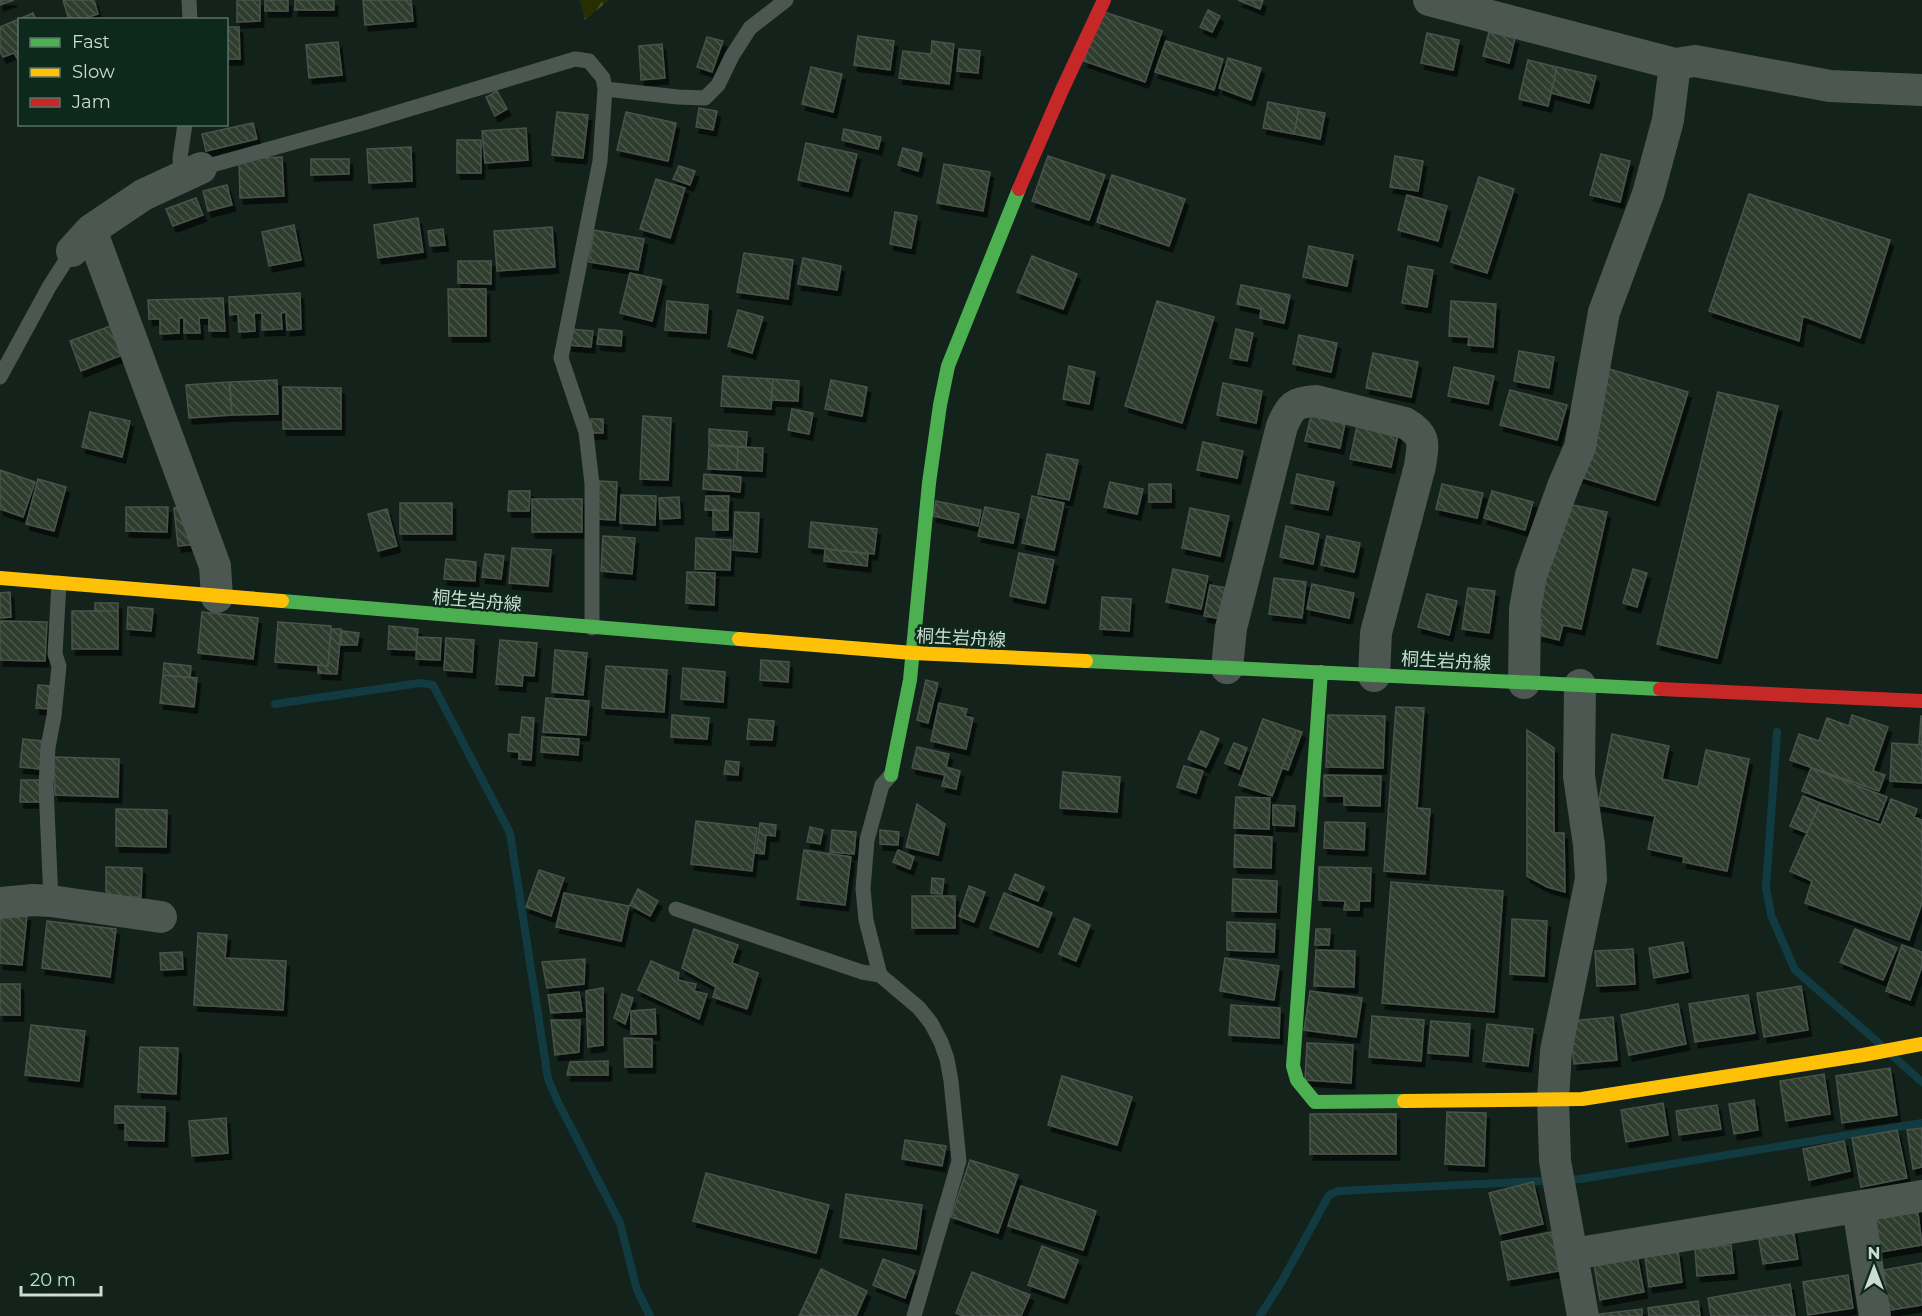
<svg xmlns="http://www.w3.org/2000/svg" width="1922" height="1316" viewBox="0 0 1922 1316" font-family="Montserrat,'Noto Sans JP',sans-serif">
<defs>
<pattern id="forest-firs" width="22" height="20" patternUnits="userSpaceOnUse" patternTransform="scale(1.5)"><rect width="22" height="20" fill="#272e04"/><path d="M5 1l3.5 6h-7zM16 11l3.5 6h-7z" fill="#454c28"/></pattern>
<pattern id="building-back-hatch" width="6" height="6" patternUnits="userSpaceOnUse" patternTransform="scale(1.5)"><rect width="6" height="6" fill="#2d3c2e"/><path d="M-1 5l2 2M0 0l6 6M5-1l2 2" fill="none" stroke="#4a584b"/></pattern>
<filter id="shadow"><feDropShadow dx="3.5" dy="6" stdDeviation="0" flood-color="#0009"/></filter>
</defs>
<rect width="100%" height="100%" fill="#13221b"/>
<!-- forest -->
<path fill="url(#forest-firs)" d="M580,0H609L585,20Z"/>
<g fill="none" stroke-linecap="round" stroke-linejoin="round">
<!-- stream -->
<path stroke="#123b41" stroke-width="8" d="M275,704L420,683L433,685L510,833L548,1079L557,1100L620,1223L637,1290L650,1316
M1777,732L1766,887L1771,915L1795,970L1880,1044
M1894,1057L1922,1082
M1260,1316L1282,1281L1329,1195L1338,1191L1580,1179L1922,1123"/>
</g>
<!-- building -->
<path fill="url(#building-back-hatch)" stroke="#49534b" stroke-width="1.5" filter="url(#shadow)" d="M0,0H14L0,5Z
M63,0H94L98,14L79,20H69Z
M237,0H260V21L237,22Z
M265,0H288V11H265Z
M295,0H334V10H295Z
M363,0H411L413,21L365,25Z
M1238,0H1263L1260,9Z
M1208,10L1220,16L1212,32L1200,27Z
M1101,11L1162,31L1145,82L1084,61Z
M33,13L36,20H20V63L14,53L3,57L0,51V27Z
M226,27H239L240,59H226Z
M1489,32L1515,38L1509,63L1483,56Z
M1427,33L1459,40L1453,70L1421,63Z
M858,36L894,41L890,70L854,65Z
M707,37L723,41L712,72L697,67Z
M932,41L954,44L949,84L899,78L903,51L931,54Z
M1166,41L1223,59L1214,90L1155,72Z
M338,42L342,75L309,78L306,45Z
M662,44L665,78L641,80L639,46Z
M959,49L980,51L978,73L957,71Z
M1228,58L1261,68L1251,100L1219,88Z
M1528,60L1557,67L1548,106L1519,99Z
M811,67L842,74L833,112L802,104Z
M1557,67L1596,76L1589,103L1551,93Z
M497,91L507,109L495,116L486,97Z
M1268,102L1299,108L1294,134L1263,128Z
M699,108L717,111L713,130L696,127Z
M1299,108L1325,113L1320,139L1294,134Z
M557,112L588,115L583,158L552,155Z
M626,112L676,123L668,161L617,150Z
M253,123L257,139L206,151L202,134Z
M526,128L528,160L485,163L482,131Z
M844,129L881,137L878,149L842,140Z
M457,140H481V173H457Z
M806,143L857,154L848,191L798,180Z
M411,147L412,181L369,183L367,149Z
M903,148L922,153L918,171L898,165Z
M1601,154L1630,161L1620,202L1590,195Z
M1048,156L1105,175L1089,220L1032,201Z
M1395,156L1423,161L1418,191L1390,187Z
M282,157L284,196L240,198L239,159Z
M311,159H349V174L311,175Z
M944,164L990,172L983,211L937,203Z
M679,166L695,171L690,185L673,179Z
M1112,175L1185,199L1169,246L1097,222Z
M1479,177L1514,189L1487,273L1451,262Z
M656,179L685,188L670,238L640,229Z
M227,185L232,205L208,211L203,191Z
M1749,194L1890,240L1860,338L1803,316L1799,341L1709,311Z
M1407,195L1447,206L1438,241L1398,230Z
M196,198L203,215L173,226L166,209Z
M895,212L917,216L911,248L890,244Z
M418,218L423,252L378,258L374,225Z
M294,225L301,260L269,266L262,232Z
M552,227L555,267L497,271L494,231Z
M443,229L445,245L430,246L428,231Z
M594,230L644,239L638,270L589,262Z
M1309,246L1353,255L1347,286L1303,277Z
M744,253L793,260L788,299L737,292Z
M1032,256L1077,274L1063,309L1017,292Z
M803,258L841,266L837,290L798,284Z
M458,261H491V284L458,283Z
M1408,266L1433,270L1427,307L1402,303Z
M630,273L662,280L652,321L620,313Z
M1241,285L1290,295L1284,323L1260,318L1261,309L1237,304Z
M448,289H486V336H449Z
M300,293L301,329L287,330L286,312L281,313L282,329L262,330V313H254L255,331L239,332L238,314L230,315L229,297Z
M223,298L225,331H209V318H199L200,333H184V318H179V333L160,334V319H149L148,300Z
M667,301L708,305L706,333L665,330Z
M1157,301L1214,317L1182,423L1125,406Z
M1451,301L1496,304L1493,347L1468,345L1469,337L1449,336Z
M738,310L763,317L752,353L728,346Z
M116,324L127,353L81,371L70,341Z
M569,329L593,331L591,347L568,345Z
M599,329L622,331L621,346L597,344Z
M1236,329L1253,333L1247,361L1230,358Z
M1299,335L1337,343L1331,372L1293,364Z
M1519,351L1554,357L1549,388L1514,381Z
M1373,353L1418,362L1411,397L1366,388Z
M1069,366L1095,372L1089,404L1063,399Z
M1454,367L1494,376L1488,404L1448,396Z
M1609,369L1688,392L1655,500L1577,476Z
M723,376L773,379L771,409L721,406Z
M773,379L799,381L798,401L771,400Z
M277,380L278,414L232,415L230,382Z
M831,380L867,387L862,416L825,409Z
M229,382L232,415L189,418L186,385Z
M1223,383L1262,391L1256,423L1217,415Z
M283,387L341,388V429H283Z
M1510,390L1567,405L1557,440L1500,425Z
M1718,392L1778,406L1717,658L1657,644Z
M792,409L813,413L809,434L788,430Z
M90,412L130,421L122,457L82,447Z
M643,416L671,418L668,480L640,479Z
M1311,416L1345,423L1340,448L1305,441Z
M591,419H603V433H591Z
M1358,421L1399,430L1391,467L1350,459Z
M709,429L747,432L746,447L709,444Z
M1203,442L1243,451L1237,478L1197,470Z
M709,446L738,447L737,470L708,469Z
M738,447L763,448L762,471L737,470Z
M1047,454L1078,460L1069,500L1038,494Z
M0,470L35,482L23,517L0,509Z
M704,474L741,477L740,492L703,489Z
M1297,474L1334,482L1328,510L1291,503Z
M38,479L66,487L54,531L26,524Z
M599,481L617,482L615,520L597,519Z
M1110,482L1143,489L1137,514L1104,507Z
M1149,484H1171V502H1149Z
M1442,484L1483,493L1477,518L1436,509Z
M509,491H530L529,511H508Z
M1492,491L1533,502L1525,530L1484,518Z
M621,495L656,496L655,525L620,523Z
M706,496H729L728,511L705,510Z
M1032,496L1064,503L1054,550L1022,543Z
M679,497L680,518L660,519L659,498Z
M532,499H582V532H532Z
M936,501L981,510L978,526L933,516Z
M400,503H452V534H400Z
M1563,503L1607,512L1581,629L1563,625L1559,640L1539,635L1542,620L1537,619Z
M191,506L201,544L178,546L174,508Z
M126,507H168L167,532L126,531Z
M985,507L1019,514L1013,543L978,536Z
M1190,508L1229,516L1220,556L1182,548Z
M387,509L397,546L378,551L368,514Z
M713,510L728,511V530H713Z
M735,512L759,513L757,552L733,550Z
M811,522L877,529L874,554L809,547Z
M1286,526L1319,534L1313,564L1280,557Z
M603,536L635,538L632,574L601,571Z
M1327,536L1360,543L1354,572L1321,565Z
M696,538L731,540L730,570L695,569Z
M512,548L551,550L548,586L509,583Z
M825,549L868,554L867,566L824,561Z
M1019,553L1054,560L1045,603L1010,596Z
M485,554L504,556L501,579L482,577Z
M446,559L476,562L475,581L444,579Z
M1173,569L1208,576L1201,609L1166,602Z
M1633,569L1647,573L1637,607L1623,603Z
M687,572L715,573L714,605L686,603Z
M1274,578L1306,582L1302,618L1269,614Z
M1312,584L1354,593L1349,618L1307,609Z
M1210,585L1227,588L1221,619L1204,616Z
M1468,588L1495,591L1489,633L1462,629Z
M10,592L11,617L0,618V593Z
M1427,594L1457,601L1449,635L1418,627Z
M1102,597L1131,599L1129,631L1100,629Z
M95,603H118V611H95Z
M128,607L153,609L151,631L127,629Z
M72,611H118V649H72Z
M202,612L258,618L253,659L198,653Z
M0,621L47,622L45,661L0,660Z
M278,622L331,626L328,666L275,662Z
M389,626L418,629L416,650L388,649Z
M331,629H341L337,674L318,673V665L328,666Z
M342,631L359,633L357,645H341Z
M417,637L441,638L440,660L416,659Z
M446,638L474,640L472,672L444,670Z
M500,640L537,643L534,676L523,675L522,686L496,684Z
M555,650L587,653L583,695L552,692Z
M761,660L789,662L788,682L760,680Z
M164,663L191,666L190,678L163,675Z
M606,666L667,670L664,712L602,708Z
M683,668L725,672L723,702L681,699Z
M163,675L197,678L194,707L160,703Z
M926,680L938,683L928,723L917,720Z
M38,685L52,686L51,709L36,708Z
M546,698L589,701L586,735L543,732Z
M939,703L967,709L965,716L973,718L966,749L931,741Z
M1396,707L1424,708L1417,808L1430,809L1425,874L1384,871Z
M672,715L709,718L707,739L671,737Z
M1328,715L1385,716L1383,768L1326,767Z
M1852,715L1888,727L1873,771L1885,775L1879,791L1790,760L1799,734L1819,741L1827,718L1849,726Z
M1921,716H1922V745L1919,744Z
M522,717L534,718L531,760L519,759V752L508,751L509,734L520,735Z
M749,719L774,721L772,740L747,739Z
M1263,719L1296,730L1272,796L1239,785Z
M1296,730L1302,732L1288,770L1282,768Z
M1527,730L1554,748V833H1564L1565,892L1547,887L1527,876Z
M1201,731L1219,739L1206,767L1188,759Z
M1612,734L1669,746L1662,779L1698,787L1706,750L1749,759L1727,871L1683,862L1684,857L1648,849L1655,816L1598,805Z
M542,737L579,739L578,755L541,752Z
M23,739L43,741L40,769L20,767Z
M1234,743L1247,748L1239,769L1225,763Z
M1892,743L1922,745V783L1890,781Z
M917,747L949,754L946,767L960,771L956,789L942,786L945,775L912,768Z
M54,757L119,759L118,797L55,795Z
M726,761L739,762L738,775L724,774Z
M1184,766L1203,771L1196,793L1177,787Z
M1811,768L1887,797L1878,820L1802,791Z
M1063,772L1120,777L1117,812L1060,808Z
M1324,775L1381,776L1380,806L1344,805V796H1324Z
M21,780H41L40,802H20Z
M1803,796L1820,803L1807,833L1790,826Z
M1236,797L1270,798L1269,829L1234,828Z
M1891,799L1917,809L1914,817L1922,820V903L1909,940L1805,903L1812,881L1790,871L1820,803L1881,825Z
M917,804L945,824L938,855L906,847Z
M1273,805L1295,806L1294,826L1273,825Z
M116,809L167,810L166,847L116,846Z
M696,821L757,828L752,871L691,864Z
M1325,822L1365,823L1364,850L1324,848Z
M760,823L776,825L775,836L766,835L764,854L756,853Z
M810,827L823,830L820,844L807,842Z
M832,830L856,832L854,854L830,852Z
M880,830L899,832L898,845L880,844Z
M1235,835L1272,837L1271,868L1234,867Z
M804,850L851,857L845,905L797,899Z
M898,850L914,857L910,869L893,862Z
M106,867L142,868L141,897H106Z
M1319,867L1371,868L1370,901H1359V910H1344L1345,901L1319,900Z
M539,870L564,878L551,916L526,907Z
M1015,874L1044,887L1038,901L1009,889Z
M932,878L944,879L942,894L931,893Z
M1233,879L1277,881L1276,912L1232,911Z
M1391,882L1503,891L1494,1012L1382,1003Z
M969,886L985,892L974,922L959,916Z
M638,889L658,901L650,916L630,905Z
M564,893L629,906L621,941L556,927Z
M1004,893L1052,913L1038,947L990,928Z
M912,896H955V928H912Z
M0,912L27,915L22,965L0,963Z
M1074,918L1090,925L1076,961L1059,954Z
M1512,919L1547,921L1544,976L1510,974Z
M47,921L116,929L110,977L42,968Z
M1227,922L1275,924L1274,952L1227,950Z
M694,929L738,945L732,963L758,973L747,1009L713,997L716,987L682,968Z
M1316,929H1330L1329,945H1315Z
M1855,929L1897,948L1883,980L1840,962Z
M198,933L227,935L225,958L286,961L283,1010L194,1005Z
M1683,942L1688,972L1654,978L1649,948Z
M1902,945L1922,952V966L1910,1000L1886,991Z
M1633,949L1635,984L1597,986L1595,951Z
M1316,950L1355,951L1354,987L1314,986Z
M182,952L183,969L161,970L160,953Z
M1225,958L1279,966L1274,1000L1220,991Z
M585,959L584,984L547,988L542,962Z
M651,961L679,973L678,980L696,984L694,991L707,994L699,1019L638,990Z
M0,984H20V1015H0Z
M1801,986L1808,1030L1764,1037L1757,993Z
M603,988V1045L588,1047L586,991Z
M1310,991L1362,998L1356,1037L1304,1030Z
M579,992L582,1011L551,1013L548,995Z
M622,994L633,998L625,1024L614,1018Z
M1748,995L1755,1033L1695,1042L1689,1004Z
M1678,1004L1686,1044L1629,1055L1621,1015Z
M1231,1005L1280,1008L1279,1038L1229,1035Z
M655,1009L656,1034H631V1011Z
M1372,1016L1424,1020L1421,1061L1369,1057Z
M1613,1017L1617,1060L1574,1064L1570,1021Z
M551,1020H580L579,1052L555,1055Z
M1431,1021L1470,1024L1468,1056L1428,1053Z
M1487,1024L1533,1029L1528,1066L1483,1061Z
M31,1025L85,1031L79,1081L25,1075Z
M624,1038L652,1039V1067H625Z
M1307,1043L1353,1045L1351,1083L1305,1080Z
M140,1047L178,1048L176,1094L138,1092Z
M608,1061V1075H567L570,1062Z
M1890,1068L1897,1115L1842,1123L1836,1076Z
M1824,1074L1830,1114L1786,1121L1780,1081Z
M1062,1076L1132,1097L1117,1145L1048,1125Z
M1754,1100L1758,1130L1734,1134L1729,1104Z
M1663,1103L1668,1135L1626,1142L1621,1110Z
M1717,1105L1721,1129L1679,1135L1676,1111Z
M115,1106L165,1107L164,1141L125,1140V1123H115Z
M1447,1112L1486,1113L1484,1166L1445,1164Z
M1310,1114H1396V1154H1310Z
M226,1118L228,1153L192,1156L189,1121Z
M1922,1128V1167L1913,1169L1907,1130Z
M1897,1130L1907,1178L1861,1187L1852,1138Z
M905,1140L946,1146L942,1166L902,1159Z
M1844,1141L1850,1171L1809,1180L1803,1149Z
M970,1160L1018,1175L998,1233L951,1217Z
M706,1173L829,1205L816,1253L693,1221Z
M1533,1182L1543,1224L1500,1234L1489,1193Z
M1021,1186L1096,1211L1083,1250L1008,1226Z
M846,1194L922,1205L916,1249L840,1237Z
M1917,1206L1922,1245L1881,1252L1875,1213Z
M1793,1229L1798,1259L1763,1264L1758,1234Z
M1552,1232L1559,1271L1508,1280L1501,1242Z
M1731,1245L1734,1273L1697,1276L1695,1249Z
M1042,1246L1078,1260L1064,1298L1028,1285Z
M1678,1251L1682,1282L1649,1287L1645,1256Z
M1637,1256L1644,1292L1600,1300L1594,1264Z
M883,1259L915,1271L905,1298L873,1285Z
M1922,1263V1305L1885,1311L1878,1271Z
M821,1269L867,1291L856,1316H799Z
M972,1272L1030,1295L1021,1316H963L956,1313Z
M1848,1275L1853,1308L1808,1315L1803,1282Z
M1790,1284L1795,1316H1711L1708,1298Z
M1698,1301L1700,1316H1649L1648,1308Z
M1642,1309V1316H1600L1599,1314Z"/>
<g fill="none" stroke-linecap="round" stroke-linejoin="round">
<!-- lane -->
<path stroke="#4c5752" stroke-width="15" d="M189,0L190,20
M605,89L678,97L705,98L718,85L732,56L750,28L786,0
M201,168L363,123L575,59L589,61L603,78L605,89L600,161L561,358L586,432L592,484V628
M181,177L180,158L185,124
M0,377L49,287L72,251
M51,901L46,786L48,747L54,716L59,666L55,654L59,583
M676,909L862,972L880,975L919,1008L931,1023L941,1042L947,1059L951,1081L959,1161L914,1316
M880,975L866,920L863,889L867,840L882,785L891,775"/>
<!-- street -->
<path stroke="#4c5752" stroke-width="32" d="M1429,0L1675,64L1695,61L1830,86L1922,90
M91,230L215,566L217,597
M72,251L91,230L143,195L201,168
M1227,668L1231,628L1282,426C1291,406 1294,402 1316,401L1405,423C1427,436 1423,444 1420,466L1376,633L1374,676
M1524,683L1525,609L1531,575L1564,484L1580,447L1604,312L1648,194L1668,120L1675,64
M1580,685L1579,776L1589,845L1591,879L1556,1051L1553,1099L1555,1161L1583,1316
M0,903L33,900L51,901L161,917
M1858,1207L1875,1316
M1573,1254L1922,1196"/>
<!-- fast -->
<path stroke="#4caf50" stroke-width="14" d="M282,601L739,639
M1086,661L1660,689
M1321,672L1293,1066L1297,1080L1315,1102L1404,1101
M891,775L910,680L929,483L940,405L948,366L1019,189"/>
<!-- slow -->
<path stroke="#ffc107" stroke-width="14" d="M0,578L282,601
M739,639L913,653L1086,661
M1404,1101L1582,1099L1863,1055L1922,1044"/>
<!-- jam -->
<path stroke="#c62828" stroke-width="14" d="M1019,189L1062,90L1104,0
M1660,689L1922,701"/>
</g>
<g text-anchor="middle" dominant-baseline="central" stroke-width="5" stroke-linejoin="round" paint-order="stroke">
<!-- street labels -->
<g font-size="18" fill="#ccdcd4" stroke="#0d281c">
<text transform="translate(477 601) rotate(5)">桐生岩舟線</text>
<text transform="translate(961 638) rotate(3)">桐生岩舟線</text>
<text transform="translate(1446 661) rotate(3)">桐生岩舟線</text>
</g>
</g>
<!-- legend -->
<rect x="18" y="18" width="210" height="108" fill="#0d281c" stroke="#597066" stroke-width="1.5"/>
<rect x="30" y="38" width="30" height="9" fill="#4caf50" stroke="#597066" stroke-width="1.5"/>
<text x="72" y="48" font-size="18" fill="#ccdcd4">Fast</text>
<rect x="30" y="68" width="30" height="9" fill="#ffc107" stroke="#597066" stroke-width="1.5"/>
<text x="72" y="78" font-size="18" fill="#ccdcd4">Slow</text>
<rect x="30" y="98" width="30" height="9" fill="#c62828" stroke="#597066" stroke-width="1.5"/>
<text x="72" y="108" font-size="18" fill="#ccdcd4">Jam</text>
<!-- north arrow -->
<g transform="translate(1874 1268)" stroke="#0d281c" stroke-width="4.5" paint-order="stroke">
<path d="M0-4.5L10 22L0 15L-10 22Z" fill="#ccdcd4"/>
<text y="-9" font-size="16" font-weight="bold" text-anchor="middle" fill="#ccdcd4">N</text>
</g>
<!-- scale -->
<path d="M21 1286v9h80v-9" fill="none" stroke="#ccdcd4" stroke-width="3"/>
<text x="30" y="1286" font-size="18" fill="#ccdcd4" stroke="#0d281c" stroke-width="4.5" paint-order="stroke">20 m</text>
</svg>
